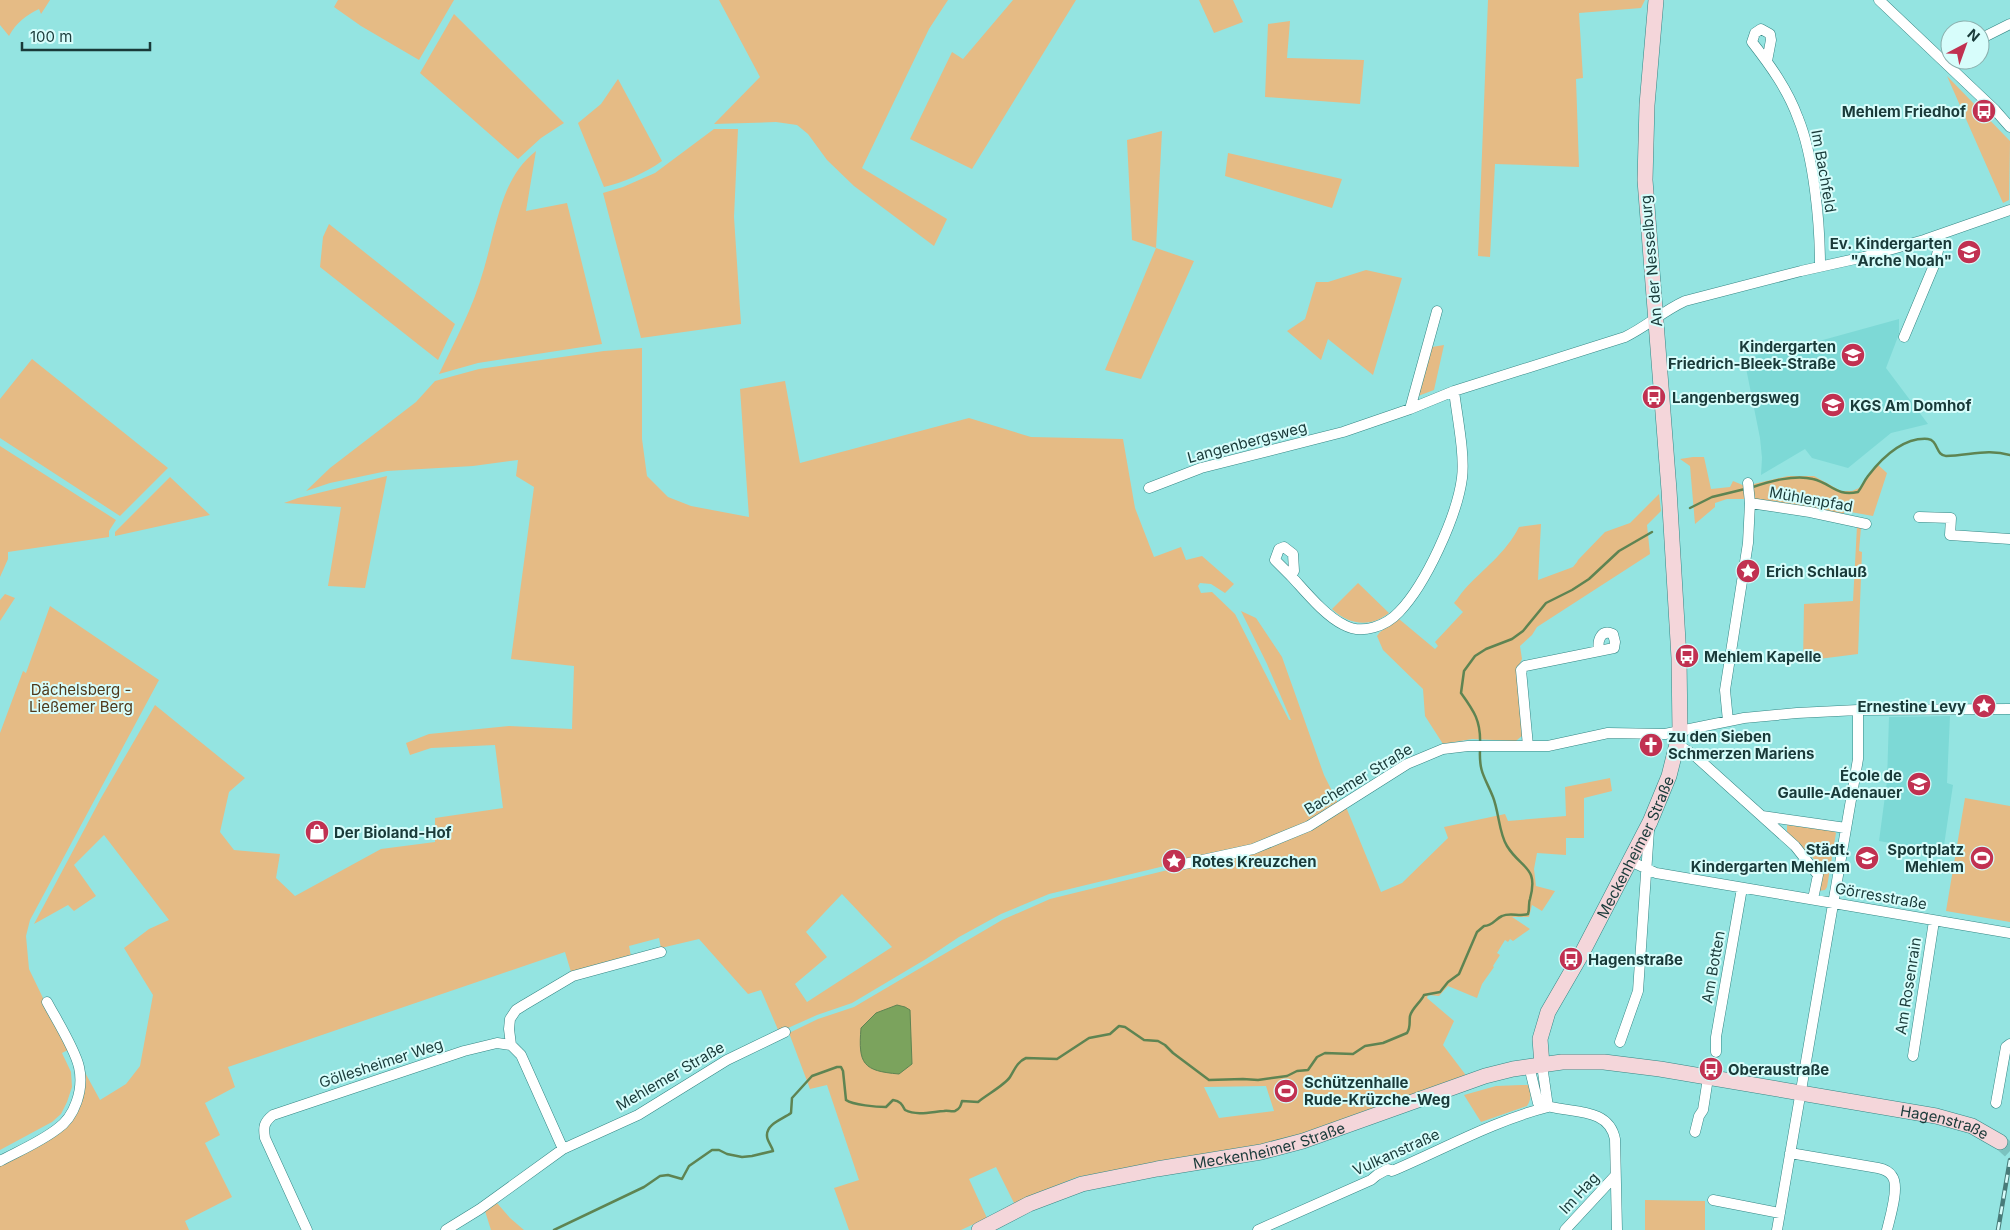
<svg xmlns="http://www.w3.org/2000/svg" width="2010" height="1230" viewBox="0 0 2010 1230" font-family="Inter,sans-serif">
<rect width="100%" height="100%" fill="#94e4e1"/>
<!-- built -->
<path fill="#7dd9d6" d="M1899,319V334L1886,368L1928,424L1891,433L1848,468L1812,458L1805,449L1761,475L1762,458L1760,438L1744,358L1812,343Z
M1950,716L1947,783L1953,785L1943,852L1879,841L1887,781L1889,717Z"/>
<!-- green -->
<path fill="#e5bb85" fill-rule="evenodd" d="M0,0H50L41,14L39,9C25,16 17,22 9,36L0,25Z
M338,0H454L419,60L361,26L334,7Z
M719,0H948L929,29L862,168L947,219L934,246L854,186L827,160L808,134L797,125L776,122L714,124L760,77Z
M1013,0H1076L972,169L910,139L952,52L963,59Z
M1199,0H1233L1243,22L1214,33Z
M1488,0H1645L1641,8L1579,13L1583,78L1576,79L1579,167L1495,164L1490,257L1478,256Z
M454,14L564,123L541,138L518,159L420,73Z
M1290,21L1287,58L1364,60L1360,104L1265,97L1268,24Z
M1947,76L2010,141L2009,200L2003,203Z
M618,79L662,161C644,174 624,182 604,187L578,123L601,104Z
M714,129H738L734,217L741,324L641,338L603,193L623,187L655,173Z
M1162,131L1156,248L1194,261L1141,379L1105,370L1156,248L1132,240L1127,140Z
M536,151L526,211L567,203L602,344L478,363L439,374C449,353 460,332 469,311C479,288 486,263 492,238C501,205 508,173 536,151Z
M1228,153L1342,179L1332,208L1225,176Z
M329,224L455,324L438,360L320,267L323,237Z
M1366,270L1402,278L1373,375L1328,339L1321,360L1287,331L1305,319L1316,282H1328Z
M1444,345L1434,390L1418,396L1432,347Z
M642,348V439L647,476L668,497L691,506L749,517L740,389L785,381L800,463L969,418L1031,437L1123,439L1135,508L1154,557L1181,547L1186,560L1202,556L1234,584L1225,593L1211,584L1200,583L1198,586L1201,593L1212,592L1235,614L1289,720H1291L1267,664L1241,611L1256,618L1282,657L1324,775L1339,805L1308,824L1252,847L1185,861L1049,894L1001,914L959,937L926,959L852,1003L817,1015L779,1032L761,990L748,994L699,939L661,948L659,938L629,946L631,956L571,972L565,952L228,1067L235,1087L205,1103L220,1135L205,1143L232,1197L185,1221L189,1230H0V1165L71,1121L82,1067L100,1100L126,1084L140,1066L153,995L124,948L149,929L169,920L104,835L74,865L96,896L74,911L68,905L34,924L101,798L155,705L245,778L229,792L220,832L234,850L280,854L276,878L295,896L381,849L435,842V818L503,808L495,745L431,748L410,755L406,743L429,734L509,726L572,729L574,666L511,659L534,487L516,476L518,460L473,466L387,471L330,483L306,491L330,468L416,402L435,381L479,369L604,351ZM842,894L892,947L807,1002L795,984L827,957L806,932Z
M32,359L168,468L120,516L0,438V399Z
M0,446L116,520L109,531V537L8,552V559L0,577Z
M1693,457H1704L1711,489L1730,487L1733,481L1745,486L1788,476H1814L1841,491H1852L1859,488L1877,464L1887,473L1873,516L1845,511L1842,516L1774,501L1755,502L1744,499H1727L1715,503V507L1695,524L1690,466L1680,459Z
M387,476L365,588L328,586L341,507L284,503L298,498Z
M170,477L210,515L115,536V532Z
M1659,494L1661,511L1647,525L1650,554L1537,627L1532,635L1520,646L1522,659L1517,669L1523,735L1516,741L1472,739L1443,744L1425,716L1423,689L1383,650L1377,636L1380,632L1399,619L1435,649L1438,646L1435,642L1463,612L1454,603C1458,599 1460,594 1464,590C1483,569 1506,553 1519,527L1541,524L1538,580L1573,567L1577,562L1578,560L1605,532L1630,523Z
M1857,526L1861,527L1859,551L1862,552L1858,654L1803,661L1804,604L1853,601Z
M1358,583L1389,613C1370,628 1349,625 1332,609Z
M5,594L15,598L0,621V600Z
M50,606L159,680L30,920L26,936L29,969L68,1050L62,1053L71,1072L72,1087L67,1102L61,1114L52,1122L0,1150V733L23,671L26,673Z
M1610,778L1612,791L1584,798V838H1566V855L1537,853L1534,869L1536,886L1555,891L1542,911L1532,905L1529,917H1512L1530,929L1513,941L1510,939L1508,942L1505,940L1497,953L1500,955L1493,966L1494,967L1482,984L1477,998L1448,986L1439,996L1428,995L1427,998L1454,1021L1443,1045L1465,1074V1077L1280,1141L1077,1177L1014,1203L996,1167L969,1179L987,1218L961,1230H849L834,1188L859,1180L827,1085L810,1089L789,1033L818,1019L854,1007L1002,920L1050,899L1192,864L1253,852L1346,807L1381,892L1402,883L1448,838L1444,827L1505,814L1508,821L1566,816L1565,787ZM1266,1086L1274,1111L1219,1118L1204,1087Z
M1965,798L2010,806V922L1946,911Z
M1787,825L1834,831L1836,833L1827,887L1825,890L1818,891C1819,886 1822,879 1821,874C1820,860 1797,842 1787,835Z
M1521,1085H1528C1531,1093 1532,1098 1527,1106L1481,1122L1464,1095L1496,1086Z
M1645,1200L1705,1201V1230H1645Z
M497,1203L510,1218L524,1230H491L485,1211Z"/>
<!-- water -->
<path fill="#7ba35d" stroke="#5e8452" d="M897,1005L905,1007L910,1010L912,1064L899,1074C863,1071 858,1064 861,1028L876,1013Z"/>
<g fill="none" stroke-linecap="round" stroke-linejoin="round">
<!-- stream -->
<path stroke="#5e8452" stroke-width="2.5" d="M1750,488C1768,482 1794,474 1813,479C1831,483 1836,497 1858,492C1862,487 1864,481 1868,476C1882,458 1903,437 1928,439C1938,440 1936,456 1946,456C1968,456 1987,448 2010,455
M1690,508L1712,497L1745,489
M1480,744C1481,721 1474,711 1461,693L1464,671L1475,656L1486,649L1512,639L1523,631L1546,603L1572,590L1589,579L1619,551L1652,532
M554,1230L644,1187L660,1176L668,1175L682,1179L689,1166L712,1150H719L727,1154L742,1157L752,1156L773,1151C772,1146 767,1141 767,1136C766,1124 783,1119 791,1113L792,1098L812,1076L837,1067H841L843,1071L846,1100C853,1105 877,1107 886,1107L893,1100C900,1101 902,1104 905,1110C917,1116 931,1112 944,1111C947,1110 952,1112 955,1111C960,1109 961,1105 962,1101L978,1102C986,1095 1005,1085 1010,1077C1015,1069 1017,1062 1026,1058L1057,1059L1089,1038L1110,1034L1119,1026L1125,1027L1144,1040L1158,1041L1165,1045L1173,1053L1209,1080L1243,1079L1258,1080L1287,1076L1297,1071L1308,1070L1317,1057L1325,1053L1353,1054L1365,1046L1383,1043L1407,1033C1411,1027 1409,1022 1410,1016C1412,1008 1421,1002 1424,995L1440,992L1448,982L1459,974L1477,932L1484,926C1493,926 1495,919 1502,916C1510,912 1520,917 1528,914C1530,908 1528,903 1530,899C1539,866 1521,869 1507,846C1499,834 1499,812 1493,797C1485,777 1479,773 1480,750"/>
<!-- secondary-tunnel -->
<path stroke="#7bc2bf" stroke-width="15" stroke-dasharray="15 8" stroke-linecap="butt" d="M2000,1142L2010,1151"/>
<!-- street casing -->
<g stroke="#348684" stroke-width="11">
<path id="street" d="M1879,0L1995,110L2010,127
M1980,39L2010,24
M1767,61L1771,40L1770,34L1761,29L1755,33L1752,42C1770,65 1788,90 1798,118C1814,157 1820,223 1820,266
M1904,337L1935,263L1942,234
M1410,409L1437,311
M1149,488L1201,468L1343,432L1410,409L1454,391L1625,337C1646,327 1663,311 1685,301L1801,271L1864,257L1924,240L2010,210
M1750,503L1810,512L1866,524
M1919,517L1951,518L1950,535L2010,539
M1291,576L1275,560L1279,549L1284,547L1293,554L1294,571L1291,576C1305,591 1325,616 1344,625C1362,635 1386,626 1399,612C1426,584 1457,516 1462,478C1465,454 1457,416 1454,391
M1728,721L1725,690L1748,543L1750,503L1748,483
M1677,744L1694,755L1795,846L1818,875L1813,899
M1528,746L1521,670L1525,666L1614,648L1615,642L1613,634C1601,629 1597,640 1599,651
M1762,816L1846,828
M1630,861L1656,873L2010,933
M1175,866L1253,849L1309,826L1407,764L1443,749L1468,746H1548L1608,733L1665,734L1744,718L1797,713L1858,710L2010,709
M1620,1042L1638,991L1649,830
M511,1045L509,1029L510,1019L516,1010L524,1005L573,976L661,952
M1716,1052V1037L1742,888
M1913,1056L1934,921
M1542,1065L1548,1107
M1529,1066L1538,1103C1565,1115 1608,1104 1615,1139L1617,1230
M1996,1103L2006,1047L2010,1044
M1695,1132L1699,1116L1703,1110L1708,1078
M1790,1153L1878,1168C1883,1169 1889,1171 1892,1176C1900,1186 1890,1217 1887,1230
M0,1161C19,1151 40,1142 57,1129C75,1117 84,1089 79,1067C75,1049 56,1019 47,1002
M1713,1200L1780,1213
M307,1230L265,1138C263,1127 264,1122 273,1115L464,1051L497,1043L511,1045L521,1055L563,1149
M446,1230L480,1209L563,1149L638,1115L727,1060L785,1032
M1258,1230L1371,1180L1377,1175L1388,1169L1392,1171C1444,1149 1493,1121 1548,1107
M1565,1230L1615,1176
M1777,1230L1858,759V710"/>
</g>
<!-- secondary casing -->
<g stroke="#348684" stroke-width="16">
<g id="secondary">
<path id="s1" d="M1542,1065L1540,1039L1548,1012L1581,955L1650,822L1669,776L1680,732L1679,658L1669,490L1645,180L1647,105L1656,0"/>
<path id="s2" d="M979,1230L1029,1204L1082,1184L1157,1169L1261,1152L1303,1141L1485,1076L1513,1069L1562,1062H1604L1660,1069L1936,1116L1972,1126L2000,1142"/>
</g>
</g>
<!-- street -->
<use href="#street" stroke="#fff" stroke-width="10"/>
<!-- secondary -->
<use href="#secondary" stroke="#f4d6da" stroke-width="15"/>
<!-- rail casing -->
<g stroke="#487b79" stroke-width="4.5">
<path id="rail" d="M1998,1230L2010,1160"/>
</g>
<!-- rail -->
<use href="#rail" stroke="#d7fdfb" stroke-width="2.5" stroke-dasharray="8" stroke-linecap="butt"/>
</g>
<!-- icons -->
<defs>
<g id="bus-disc" transform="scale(1.25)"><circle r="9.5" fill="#c13151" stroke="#d7fdfb"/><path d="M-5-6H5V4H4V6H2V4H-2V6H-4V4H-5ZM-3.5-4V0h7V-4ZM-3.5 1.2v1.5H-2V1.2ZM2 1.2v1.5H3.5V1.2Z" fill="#fff"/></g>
<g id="school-disc" transform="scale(1.25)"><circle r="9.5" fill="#c13151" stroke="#d7fdfb"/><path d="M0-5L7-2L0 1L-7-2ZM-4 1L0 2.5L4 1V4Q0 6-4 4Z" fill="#fff"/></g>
<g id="sight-disc" transform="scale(1.25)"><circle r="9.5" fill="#c13151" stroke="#d7fdfb"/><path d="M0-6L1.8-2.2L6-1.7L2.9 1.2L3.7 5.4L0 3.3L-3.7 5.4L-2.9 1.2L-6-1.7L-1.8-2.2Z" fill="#fff"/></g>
<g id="church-disc" transform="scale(1.25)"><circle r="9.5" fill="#c13151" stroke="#d7fdfb"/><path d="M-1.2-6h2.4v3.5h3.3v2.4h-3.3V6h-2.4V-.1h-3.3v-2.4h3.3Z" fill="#fff"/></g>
<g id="shop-disc" transform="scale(1.25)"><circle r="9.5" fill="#c13151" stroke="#d7fdfb"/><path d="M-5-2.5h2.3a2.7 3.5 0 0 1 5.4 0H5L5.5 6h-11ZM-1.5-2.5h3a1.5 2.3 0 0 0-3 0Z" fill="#fff"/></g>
<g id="stadium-disc" transform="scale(1.25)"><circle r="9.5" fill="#c13151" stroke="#d7fdfb"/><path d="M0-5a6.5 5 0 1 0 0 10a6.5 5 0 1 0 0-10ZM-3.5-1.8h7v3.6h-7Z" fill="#fff"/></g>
</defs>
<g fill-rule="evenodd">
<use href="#bus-disc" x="1984" y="111"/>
<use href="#school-disc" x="1969" y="252"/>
<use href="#school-disc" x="1853" y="355"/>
<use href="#bus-disc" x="1654" y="397"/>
<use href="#school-disc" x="1833" y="405"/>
<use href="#sight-disc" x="1748" y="571"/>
<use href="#bus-disc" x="1687" y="656"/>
<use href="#sight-disc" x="1984" y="706"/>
<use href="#church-disc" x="1651" y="745"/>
<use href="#school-disc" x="1919" y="784"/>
<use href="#shop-disc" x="317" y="832"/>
<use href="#school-disc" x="1867" y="858"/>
<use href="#stadium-disc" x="1982" y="858"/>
<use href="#sight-disc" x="1174" y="861"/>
<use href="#bus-disc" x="1571" y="959"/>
<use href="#bus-disc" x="1711" y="1069"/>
<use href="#stadium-disc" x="1286" y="1091"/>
</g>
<g text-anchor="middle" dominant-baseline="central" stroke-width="4" stroke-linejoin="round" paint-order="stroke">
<!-- poi labels -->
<g font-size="15" font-weight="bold" fill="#193a39" stroke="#d7fdfb" text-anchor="start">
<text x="1966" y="111" text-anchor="end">Mehlem Friedhof</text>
<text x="1952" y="243" text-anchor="end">Ev. Kindergarten<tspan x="1952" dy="17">"Arche Noah"</tspan></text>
<text x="1836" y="346" text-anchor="end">Kindergarten<tspan x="1836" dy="17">Friedrich-Bleek-Straße</tspan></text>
<text x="1672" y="397">Langenbergsweg</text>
<text x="1850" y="405">KGS Am Domhof</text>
<text x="1766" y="571">Erich Schlauß</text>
<text x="1704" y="656">Mehlem Kapelle</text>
<text x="1966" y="706" text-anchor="end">Ernestine Levy</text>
<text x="1668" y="736">zu den Sieben<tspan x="1668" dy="17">Schmerzen Mariens</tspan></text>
<text x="1902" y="775" text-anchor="end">École de<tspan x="1902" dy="17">Gaulle-Adenauer</tspan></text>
<text x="334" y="832">Der Bioland-Hof</text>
<text x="1850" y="849" text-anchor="end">Städt.<tspan x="1850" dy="17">Kindergarten Mehlem</tspan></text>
<text x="1964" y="849" text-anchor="end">Sportplatz<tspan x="1964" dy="17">Mehlem</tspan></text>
<text x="1192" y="861">Rotes Kreuzchen</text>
<text x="1588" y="959">Hagenstraße</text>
<text x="1728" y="1069">Oberaustraße</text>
<text x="1304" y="1082">Schützenhalle<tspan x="1304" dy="17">Rude-Krüzche-Weg</tspan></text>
</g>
<!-- street labels -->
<g font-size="15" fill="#193a39" stroke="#d7fdfb">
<text transform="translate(1824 171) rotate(80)">Im Bachfeld</text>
<text transform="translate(1651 261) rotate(-95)">An der Nesselburg</text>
<text transform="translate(1247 442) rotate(-15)">Langenbergsweg</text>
<text transform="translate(1811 499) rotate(10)">Mühlenpfad</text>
<text transform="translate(1358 779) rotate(-31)">Bachemer Straße</text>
<text stroke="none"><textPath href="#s1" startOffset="241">Meckenheimer Straße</textPath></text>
<text transform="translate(1881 896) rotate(10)">Görresstraße</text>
<text transform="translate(1713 967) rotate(-80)">Am Botten</text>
<text transform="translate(1908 986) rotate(-81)">Am Rosenrain</text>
<text transform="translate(381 1063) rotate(-18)">Göllesheimer Weg</text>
<text transform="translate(670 1076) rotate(-30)">Mehlemer Straße</text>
<text stroke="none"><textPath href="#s2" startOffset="998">Hagenstraße</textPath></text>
<text stroke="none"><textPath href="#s2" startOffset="304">Meckenheimer Straße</textPath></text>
<text transform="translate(1396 1152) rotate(-24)">Vulkanstraße</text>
<text transform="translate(1579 1193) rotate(-47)">Im Hag</text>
</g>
<!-- park labels -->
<g font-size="15" fill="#4f391b" stroke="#d7fdfb">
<text x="81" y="689">Dächelsberg -<tspan x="81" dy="17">Ließemer Berg</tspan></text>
</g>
</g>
<!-- north arrow -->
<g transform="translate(1965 45) rotate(41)"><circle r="24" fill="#d7fdfb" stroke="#8bafad"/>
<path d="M0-4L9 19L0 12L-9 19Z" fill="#c13151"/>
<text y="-8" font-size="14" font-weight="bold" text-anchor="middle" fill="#193a39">N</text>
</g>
<!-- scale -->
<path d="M22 42v8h128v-8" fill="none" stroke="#193a39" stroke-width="2.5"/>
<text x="30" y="42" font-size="15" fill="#193a39" stroke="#d7fdfb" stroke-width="4" paint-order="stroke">100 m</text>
</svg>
